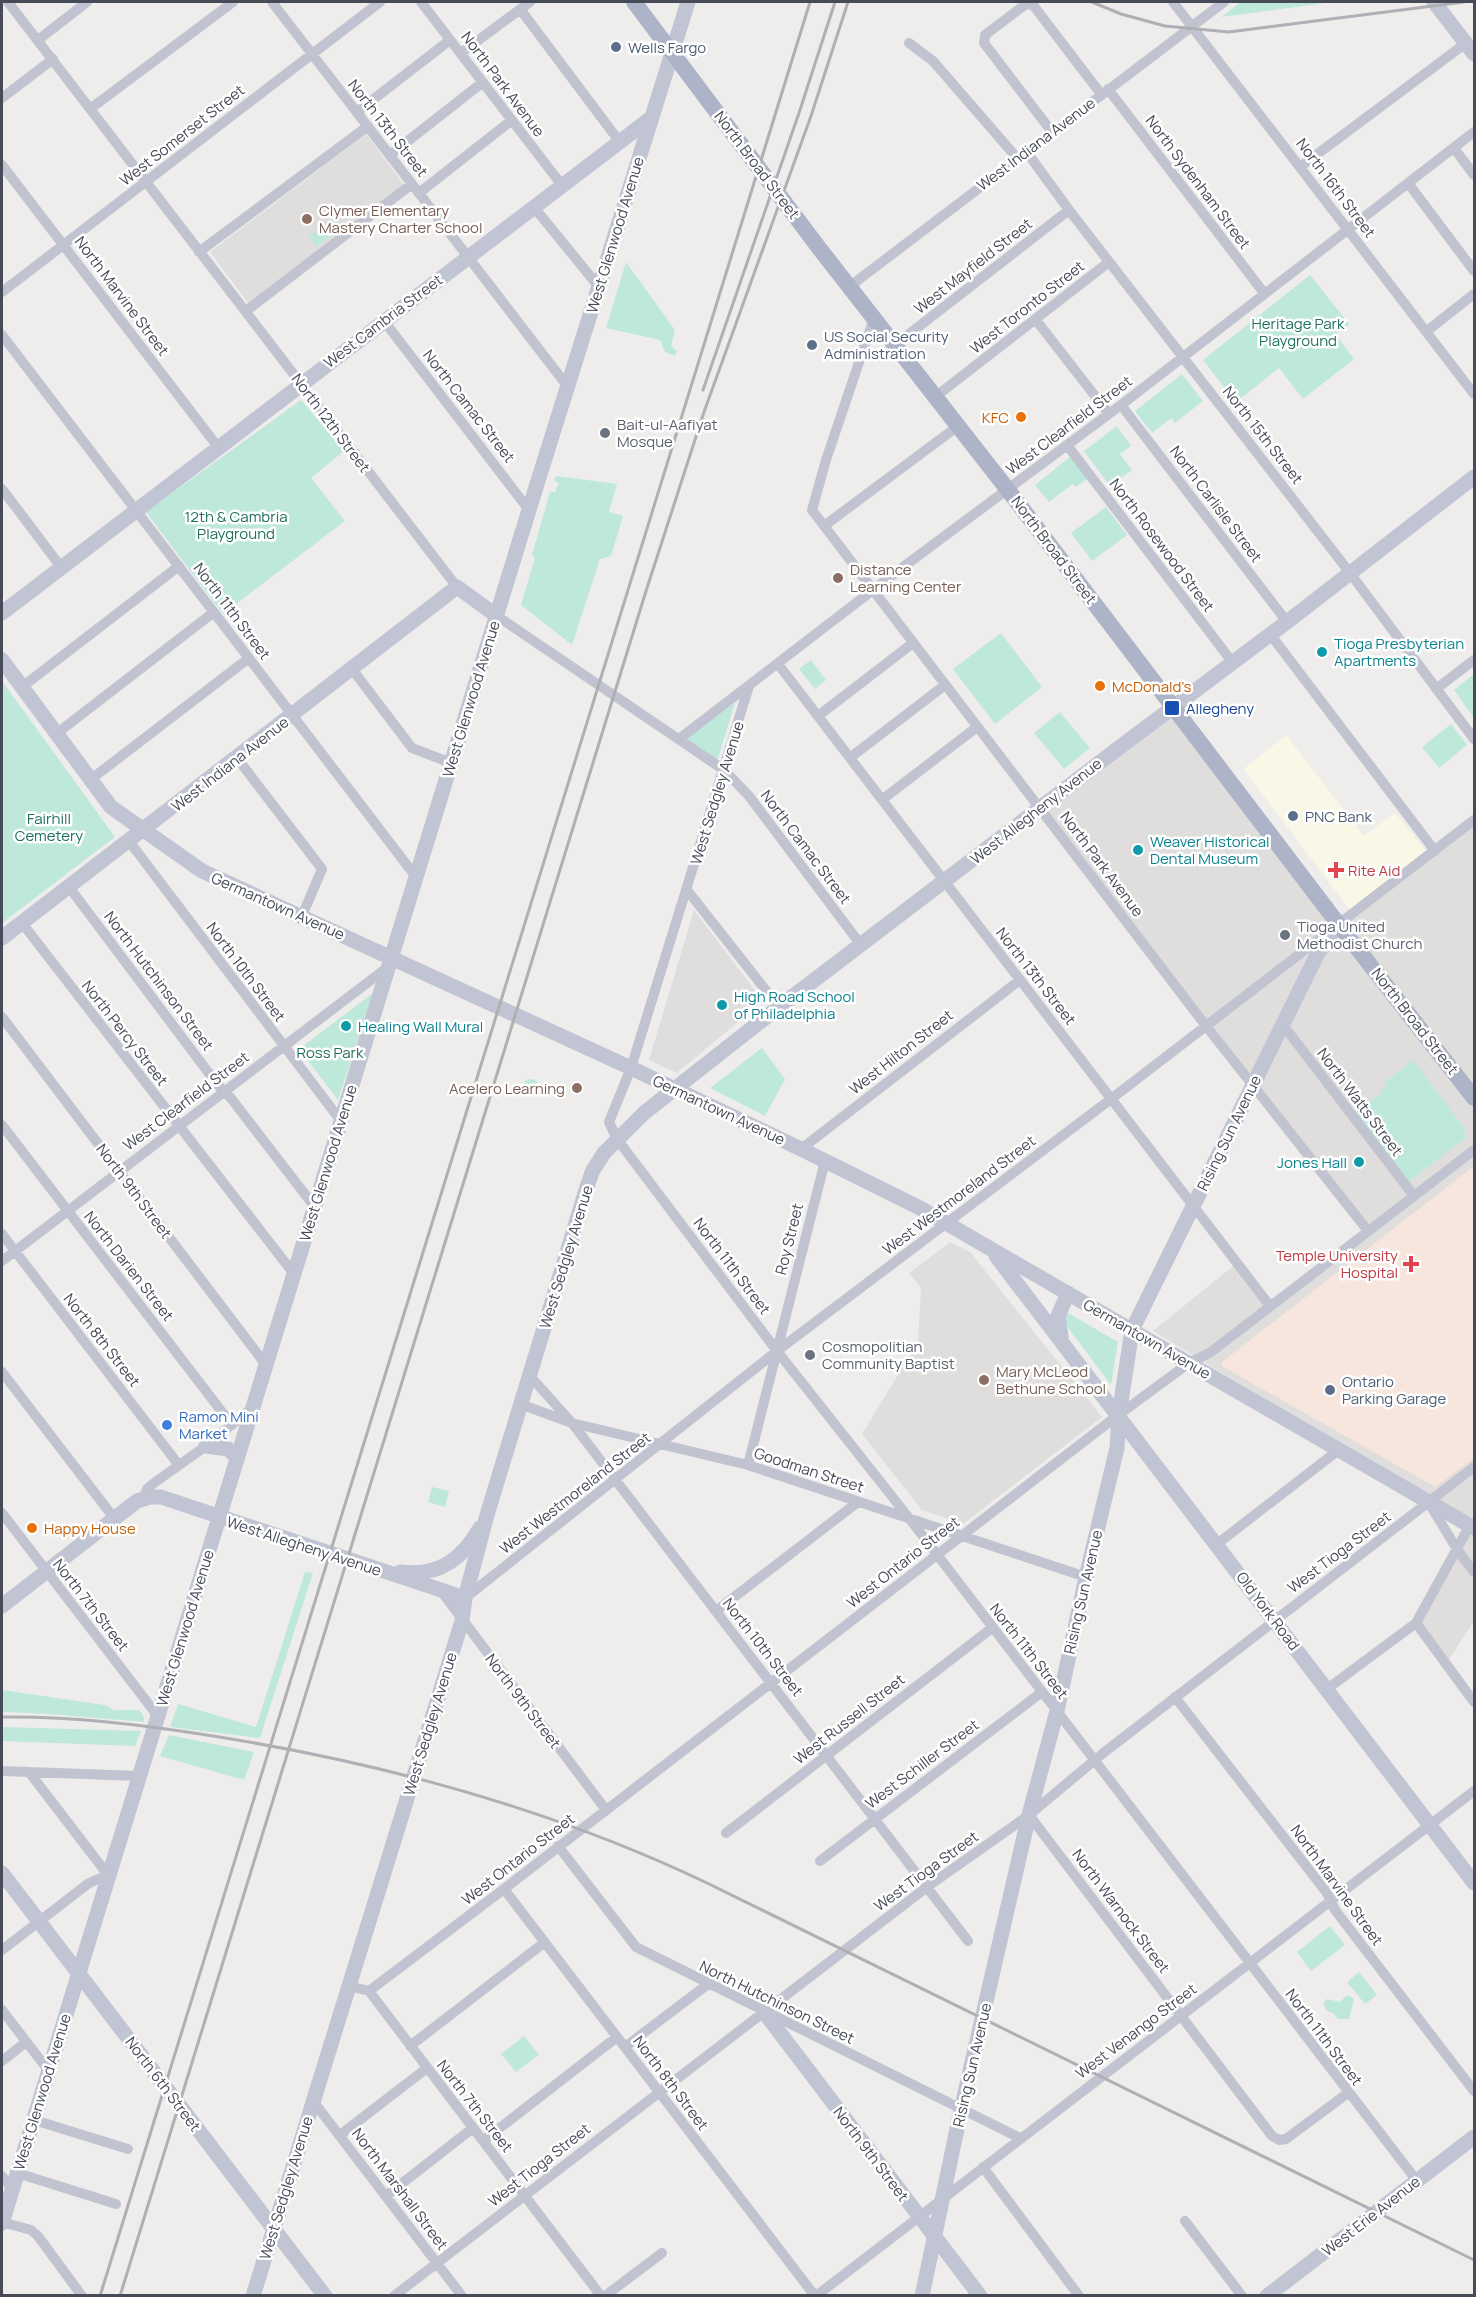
<svg xmlns="http://www.w3.org/2000/svg" width="1476" height="2297" viewBox="0 0 1476 2297" font-family="Manrope,sans-serif">
<rect width="100%" height="100%" fill="#eeedec"/>
<!-- commercial -->
<path fill="#f9f8e6" d="M1286,735L1364,836L1395,813L1426,851L1350,910L1244,769Z"/>
<!-- education -->
<path fill="#dfdedd" d="M366,134L405,186L249,304L210,252Z
M1173,708L1339,924L1474,820V1621L1446,1664L1416,1623L1470,1525L1153,1331L1237,1263L1270,1306L1367,1231L1040,808Z
M694,910L763,1001L677,1073L649,1060Z
M950,1242L970,1252L1102,1417L963,1524L922,1510L862,1434L918,1342L921,1288L909,1273Z"/>
<!-- medical -->
<path fill="#f7e6dd" d="M1474,1166V1458L1435,1487L1222,1366V1362Z"/>
<!-- green -->
<path fill="#bee8da" d="M1241,2H1334L1221,17Z
M334,218L342,227L316,247L309,237Z
M626,262L675,330L671,346L677,351L675,356L665,352L660,340L606,328Z
M1310,275L1349,324L1336,335L1354,359L1303,399L1279,368L1236,402L1203,360Z
M1182,374L1203,401L1175,423L1171,418L1152,433L1135,411Z
M301,400L344,451L311,478L345,521L223,614L146,512Z
M1117,426L1131,446L1120,454L1132,470L1110,486L1084,451Z
M1071,456L1088,478L1076,487L1073,484L1049,502L1035,485Z
M556,476L617,484L609,512L623,516L611,556L600,559L572,645L521,605L535,558L532,555L550,492H555L559,483L554,481Z
M1106,507L1127,535L1092,561L1071,533Z
M1001,633L1042,687L995,724L953,669Z
M811,660L826,680L815,689L799,669Z
M1474,674V718L1454,690Z
M2,681L115,837L2,923Z
M735,703L717,761L684,740Z
M1060,712L1090,748L1064,769L1034,733Z
M1451,724L1467,745L1439,768L1422,747Z
M373,993L338,1100L299,1049Z
M762,1048L785,1079L765,1116L710,1088Z
M1413,1060L1465,1129L1463,1131L1467,1137L1408,1182L1356,1113L1382,1093L1381,1091L1386,1087L1384,1083Z
M523 1087a8 8 0 1 1 16 0a8 8 0 1 1-16 0Z
M1068,1313L1118,1342L1111,1385L1066,1325L1065,1316Z
M432,1487L449,1491L445,1507L428,1502Z
M305,1572L313,1573L260,1738L170,1727L178,1704L256,1727Z
M2,1690L105,1705L114,1710H140L144,1718V1722L49,1714L2,1712Z
M2,1727L141,1731L135,1746L2,1741Z
M169,1735L254,1752L244,1780L160,1756Z
M1330,1926L1345,1945L1311,1971L1297,1952Z
M1359,1972L1377,1995L1365,2004L1347,1982Z
M1346,1996H1351L1354,1999L1349,2019H1338L1333,2013L1327,2011L1323,2003L1327,1999L1340,2002Z
M524,2036L539,2055L516,2072L501,2054Z"/>
<g fill="none" stroke-linecap="round" stroke-linejoin="round">
<!-- street -->
<path stroke="#c1c4d0" stroke-width="10" d="M8,2L457,587
M272,2L568,387
M421,2L561,184
M1173,2L1474,394
M520,9L619,141
M38,40L87,2
M909,43L933,61L1017,158
M461,53L530,2
M1108,89L1264,293
M2,98L53,59
M90,109L233,2
M357,112L450,40
M1052,132L984,43L985,35L1026,4L1033,5L1101,94
M1454,148L1474,175
M1026,151L1069,210L1350,573L1474,739
M390,155L483,82
M2,165L218,447
M1300,167L1466,43
M1408,183L1474,271
M419,193L512,120
M533,206L599,287
M199,252L368,126
M849,287L1224,2
M2,292L380,2
M246,311L412,184
M874,318L826,460L812,510L1206,1026L1368,1231
M1036,320L1109,414
M384,321L529,510
M1427,331L1474,294
M2,335L416,877
M895,345L1069,210
M935,397L1109,262
M1121,405L1287,622
M1067,445L1233,663
M2,489L61,567
M824,526L958,426
M497,616L724,770L749,796L861,945
M1270,634L1435,851
M778,664L1270,1306
M352,669L412,748L451,763
M749,686L631,1068L609,1122L617,1139L777,1351L909,1518L1417,2181
M22,687L179,566
M1436,689L1474,660
M818,716L913,643
M56,734L214,612
M679,739L899,570L1121,405L1474,132
M851,757L945,685
M237,758L322,869L302,916
M90,780L249,658
M883,799L977,727
M129,841L341,1121
M69,887L217,1084L230,1097L314,1206
M687,890L779,1007
M22,923L294,1274
M2,1017L266,1365
M1283,1025L1414,1196
M2,1125L232,1425
M801,1149L1020,980
M2,1234L178,1464
M2,1261L388,967
M2,1372L114,1518
M530,1376L572,1423L968,1941
M520,1404L572,1423L748,1465L1086,1577
M748,1465L825,1161
M143,1498L147,1489L154,1483L206,1446L252,1408
M1429,1503L1458,1551L1474,1572
M2,1513L157,1715
M1217,1544L1340,1449
M441,1591L606,1810
M465,1598L777,1351L1111,1099L1474,820
M716,1611L858,1502
M1416,1623L1474,1702
M1327,1689L1416,1623L1470,1525
M1175,1697L1327,1893L1335,1910L1474,2091
M2,1771L138,1776
M1029,1815L1272,2136L1279,2140L1286,2139L1348,2093
M726,1833L992,1628
M558,1846L636,1947L1020,2138
M820,1861L1042,1692
M504,1889L815,2296
M2,1950L89,1883L108,1875L29,1772
M349,1986L369,1991L504,1889L1117,1416L1189,1363L1211,1352L1474,1150
M369,1991L601,2296
M2,2010L48,2070
M410,2046L545,1942
M625,2047L708,1984
M2,2061L26,2042
M313,2101L462,2296
M34,2120L128,2149
M340,2135L427,2068
M483,2141L617,2037
M983,2167L1079,2296
M17,2173L116,2204
M2,2176L12,2189
M387,2195L473,2128
M1185,2221L1242,2296
M2,2222L31,2230L38,2236L82,2296
M394,2296L927,1887L1029,1815L1102,1754L1474,1467
M605,2296L662,2253
M816,2296L1474,1791"/>
<!-- secondary -->
<path stroke="#c0c4d3" stroke-width="15" d="M1434,2L1474,54
M2,613L651,118
M2,660L111,807L202,871L631,1068L801,1149L920,1208L1474,1528
M2,938L457,587L497,616
M996,1256L1474,1883
M1061,1337L1058,1316L1068,1293
M206,1446L228,1449L237,1457
M400,1572C437,1577 462,1560 480,1528
M2,1606L137,1501L150,1497H161L465,1598
M2,1873L325,2296
M764,2012L980,2296
M2,2223L537,484L688,2
M253,2296L462,1621L465,1598L487,1515L586,1190L592,1172L604,1153L644,1113L779,1007L1116,750L1287,622L1474,477
M922,2296L961,2110L1029,1815L1057,1711L1086,1577L1117,1448L1119,1415L1132,1330L1318,953L1339,925
M1267,2296L1474,2137"/>
<!-- primary -->
<path stroke="#aeb4c8" stroke-width="16" d="M634,2L819,248L1008,490L1339,925L1474,1098"/>
<!-- rail -->
<path stroke="#afafb5" stroke-width="3" d="M1092,2L1121,14L1165,26L1229,32L1464,2
M703,390L799,113L835,2
M2,1717C72,1716 143,1725 213,1736C383,1763 552,1809 707,1883L1474,2260
M100,2296L810,2
M120,2296L646,591L704,412L811,116L848,2"/>
</g>
<!-- markers -->
<g fill="#5c6f8a" stroke="#fff" stroke-width="2">
<circle cx="616" cy="47" r="6"/>
<circle cx="812" cy="345" r="6"/>
<circle cx="1293" cy="816" r="6"/>
<circle cx="1330" cy="1390" r="6"/>
</g>
<g fill="#8d6e63" stroke="#fff" stroke-width="2">
<circle cx="307" cy="219" r="6"/>
<circle cx="838" cy="578" r="6"/>
<circle cx="577" cy="1088" r="6"/>
<circle cx="984" cy="1380" r="6"/>
</g>
<g fill="#e8710a" stroke="#fff" stroke-width="2">
<circle cx="1021" cy="417" r="6"/>
<circle cx="1100" cy="686" r="6"/>
<circle cx="32" cy="1528" r="6"/>
</g>
<g fill="#6b7280" stroke="#fff" stroke-width="2">
<circle cx="605" cy="433" r="6"/>
<circle cx="1285" cy="935" r="6"/>
<circle cx="810" cy="1355" r="6"/>
</g>
<g fill="#0f9aa8" stroke="#fff" stroke-width="2">
<circle cx="1322" cy="652" r="6"/>
<circle cx="1138" cy="850" r="6"/>
<circle cx="722" cy="1005" r="6"/>
<circle cx="346" cy="1026" r="6"/>
<circle cx="1359" cy="1162" r="6"/>
</g>
<rect fill="#1a4fb4" stroke="#fff" stroke-width="2" x="1164" y="700" width="16" height="16" rx="3"/>
<g fill="#e0444e" stroke="#fff" stroke-width="2">
<path d="M1333 861h6v6h6v6h-6v6h-6v-6h-6v-6h6z"/>
<path d="M1408 1255h6v6h6v6h-6v6h-6v-6h-6v-6h6z"/>
</g>
<circle fill="#3f7fe0" stroke="#fff" stroke-width="2" cx="167" cy="1425" r="6"/>
<g text-anchor="middle" dominant-baseline="central" stroke-width="5" stroke-linejoin="round" paint-order="stroke">
<!-- service labels -->
<g font-size="15" fill="#4e5e75" stroke="#fff" text-anchor="start">
<text x="628" y="47">Wells Fargo</text>
<text x="824" y="336">US Social Security<tspan x="824" dy="17">Administration</tspan></text>
<text x="1305" y="816">PNC Bank</text>
<text x="1342" y="1381">Ontario<tspan x="1342" dy="17">Parking Garage</tspan></text>
</g>
<!-- street labels -->
<g font-size="15" fill="#464b57" stroke="#fff">
<text transform="translate(503 84) rotate(53)">North Park Avenue</text>
<text transform="translate(388 128) rotate(52)">North 13th Street</text>
<text transform="translate(182 135) rotate(-38)">West Somerset Street</text>
<text transform="translate(1036 144) rotate(-37)">West Indiana Avenue</text>
<text transform="translate(757 165) rotate(53)">North Broad Street</text>
<text transform="translate(1198 182) rotate(53)">North Sydenham Street</text>
<text transform="translate(1336 188) rotate(53)">North 16th Street</text>
<text transform="translate(615 235) rotate(-73)">West Glenwood Avenue</text>
<text transform="translate(973 266) rotate(-38)">West Mayfield Street</text>
<text transform="translate(122 296) rotate(53)">North Marvine Street</text>
<text transform="translate(1027 307) rotate(-38)">West Toronto Street</text>
<text transform="translate(383 321) rotate(-37)">West Cambria Street</text>
<text transform="translate(469 406) rotate(52)">North Camac Street</text>
<text transform="translate(331 423) rotate(53)">North 12th Street</text>
<text transform="translate(1069 425) rotate(-37)">West Clearfield Street</text>
<text transform="translate(1263 435) rotate(52)">North 15th Street</text>
<text transform="translate(1216 504) rotate(53)">North Carlisle Street</text>
<text transform="translate(1162 545) rotate(53)">North Rosewood Street</text>
<text transform="translate(1054 550) rotate(53)">North Broad Street</text>
<text transform="translate(232 611) rotate(53)">North 11th Street</text>
<text transform="translate(471 699) rotate(-73)">West Glenwood Avenue</text>
<text transform="translate(230 764) rotate(-38)">West Indiana Avenue</text>
<text transform="translate(717 793) rotate(-73)">West Sedgley Avenue</text>
<text transform="translate(1036 811) rotate(-38)">West Allegheny Avenue</text>
<text transform="translate(806 847) rotate(53)">North Camac Street</text>
<text transform="translate(1102 864) rotate(53)">North Park Avenue</text>
<text transform="translate(278 906) rotate(24)">Germantown Avenue</text>
<text transform="translate(246 972) rotate(53)">North 10th Street</text>
<text transform="translate(1036 976) rotate(52)">North 13th Street</text>
<text transform="translate(159 981) rotate(53)">North Hutchinson Street</text>
<text transform="translate(1415 1021) rotate(52)">North Broad Street</text>
<text transform="translate(125 1033) rotate(52)">North Percy Street</text>
<text transform="translate(901 1052) rotate(-38)">West Hilton Street</text>
<text transform="translate(186 1101) rotate(-37)">West Clearfield Street</text>
<text transform="translate(1360 1102) rotate(53)">North Watts Street</text>
<text transform="translate(719 1110) rotate(25)">Germantown Avenue</text>
<text transform="translate(1229 1133) rotate(-64)">Rising Sun Avenue</text>
<text transform="translate(328 1163) rotate(-73)">West Glenwood Avenue</text>
<text transform="translate(134 1191) rotate(53)">North 9th Street</text>
<text transform="translate(959 1195) rotate(-37)">West Westmoreland Street</text>
<text transform="translate(789 1239) rotate(-76)">Roy Street</text>
<text transform="translate(566 1257) rotate(-73)">West Sedgley Avenue</text>
<text transform="translate(129 1266) rotate(52)">North Darien Street</text>
<text transform="translate(732 1266) rotate(53)">North 11th Street</text>
<text transform="translate(1147 1339) rotate(30)">Germantown Avenue</text>
<text transform="translate(102 1340) rotate(52)">North 8th Street</text>
<text transform="translate(809 1470) rotate(18)">Goodman Street</text>
<text transform="translate(575 1493) rotate(-38)">West Westmoreland Street</text>
<text transform="translate(304 1546) rotate(18)">West Allegheny Avenue</text>
<text transform="translate(1339 1552) rotate(-37)">West Tioga Street</text>
<text transform="translate(903 1562) rotate(-38)">West Ontario Street</text>
<text transform="translate(1083 1592) rotate(-77)">Rising Sun Avenue</text>
<text transform="translate(91 1605) rotate(52)">North 7th Street</text>
<text transform="translate(1268 1611) rotate(53)">Old York Road</text>
<text transform="translate(185 1628) rotate(-73)">West Glenwood Avenue</text>
<text transform="translate(763 1647) rotate(52)">North 10th Street</text>
<text transform="translate(1029 1651) rotate(52)">North 11th Street</text>
<text transform="translate(523 1701) rotate(53)">North 9th Street</text>
<text transform="translate(849 1719) rotate(-38)">West Russell Street</text>
<text transform="translate(430 1724) rotate(-73)">West Sedgley Avenue</text>
<text transform="translate(922 1764) rotate(-37)">West Schiller Street</text>
<text transform="translate(518 1859) rotate(-38)">West Ontario Street</text>
<text transform="translate(926 1871) rotate(-36)">West Tioga Street</text>
<text transform="translate(1337 1885) rotate(54)">North Marvine Street</text>
<text transform="translate(1121 1911) rotate(53)">North Warnock Street</text>
<text transform="translate(777 2002) rotate(26)">North Hutchinson Street</text>
<text transform="translate(1136 2031) rotate(-37)">West Venango Street</text>
<text transform="translate(1324 2037) rotate(53)">North 11th Street</text>
<text transform="translate(972 2065) rotate(-77)">Rising Sun Avenue</text>
<text transform="translate(671 2083) rotate(53)">North 8th Street</text>
<text transform="translate(163 2084) rotate(53)">North 6th Street</text>
<text transform="translate(42 2092) rotate(-73)">West Glenwood Avenue</text>
<text transform="translate(475 2106) rotate(52)">North 7th Street</text>
<text transform="translate(871 2154) rotate(53)">North 9th Street</text>
<text transform="translate(539 2165) rotate(-38)">West Tioga Street</text>
<text transform="translate(286 2188) rotate(-73)">West Sedgley Avenue</text>
<text transform="translate(400 2189) rotate(53)">North Marshall Street</text>
<text transform="translate(1371 2216) rotate(-38)">West Erie Avenue</text>
</g>
<!-- education labels -->
<g font-size="15" fill="#785e54" stroke="#fff" text-anchor="start">
<text x="319" y="210">Clymer Elementary<tspan x="319" dy="17">Mastery Charter School</tspan></text>
<text x="850" y="569">Distance<tspan x="850" dy="17">Learning Center</tspan></text>
<text x="565" y="1088" text-anchor="end">Acelero Learning</text>
<text x="996" y="1371">Mary McLeod<tspan x="996" dy="17">Bethune School</tspan></text>
</g>
<!-- park labels -->
<g font-size="15" fill="#206f5d" stroke="#fff">
<text x="1298" y="323">Heritage Park<tspan x="1298" dy="17">Playground</tspan></text>
<text x="236" y="516">12th &amp; Cambria<tspan x="236" dy="17">Playground</tspan></text>
<text x="49" y="818">Fairhill<tspan x="49" dy="17">Cemetery</tspan></text>
<text x="330" y="1052">Ross Park</text>
</g>
<!-- food labels -->
<g font-size="15" fill="#c56008" stroke="#fff" text-anchor="start">
<text x="1009" y="417" text-anchor="end">KFC</text>
<text x="1112" y="686">McDonald's</text>
<text x="44" y="1528">Happy House</text>
</g>
<!-- worship labels -->
<g font-size="15" fill="#5b616d" stroke="#fff" text-anchor="start">
<text x="617" y="424">Bait-ul-Aafiyat<tspan x="617" dy="17">Mosque</tspan></text>
<text x="1297" y="926">Tioga United<tspan x="1297" dy="17">Methodist Church</tspan></text>
<text x="822" y="1346">Cosmopolitian<tspan x="822" dy="17">Community Baptist</tspan></text>
</g>
<!-- culture labels -->
<g font-size="15" fill="#0d838f" stroke="#fff" text-anchor="start">
<text x="1334" y="643">Tioga Presbyterian<tspan x="1334" dy="17">Apartments</tspan></text>
<text x="1150" y="841">Weaver Historical<tspan x="1150" dy="17">Dental Museum</tspan></text>
<text x="734" y="996">High Road School<tspan x="734" dy="17">of Philadelphia</tspan></text>
<text x="358" y="1026">Healing Wall Mural</text>
<text x="1347" y="1162" text-anchor="end">Jones Hall</text>
</g>
<!-- transit labels -->
<g font-size="15" fill="#164399" stroke="#fff" text-anchor="start">
<text x="1186" y="708">Allegheny</text>
</g>
<!-- health labels -->
<g font-size="15" fill="#be3a42" stroke="#fff" text-anchor="start">
<text x="1348" y="870">Rite Aid</text>
<text x="1398" y="1255" text-anchor="end">Temple University<tspan x="1398" dy="17">Hospital</tspan></text>
</g>
<!-- shop labels -->
<g font-size="15" fill="#366cbe" stroke="#fff" text-anchor="start">
<text x="179" y="1416">Ramon Mini<tspan x="179" dy="17">Market</tspan></text>
</g>
</g>
<!-- border -->
<rect width="1476" height="2297" fill="none" stroke="#464b57" stroke-width="6"/>
</svg>
